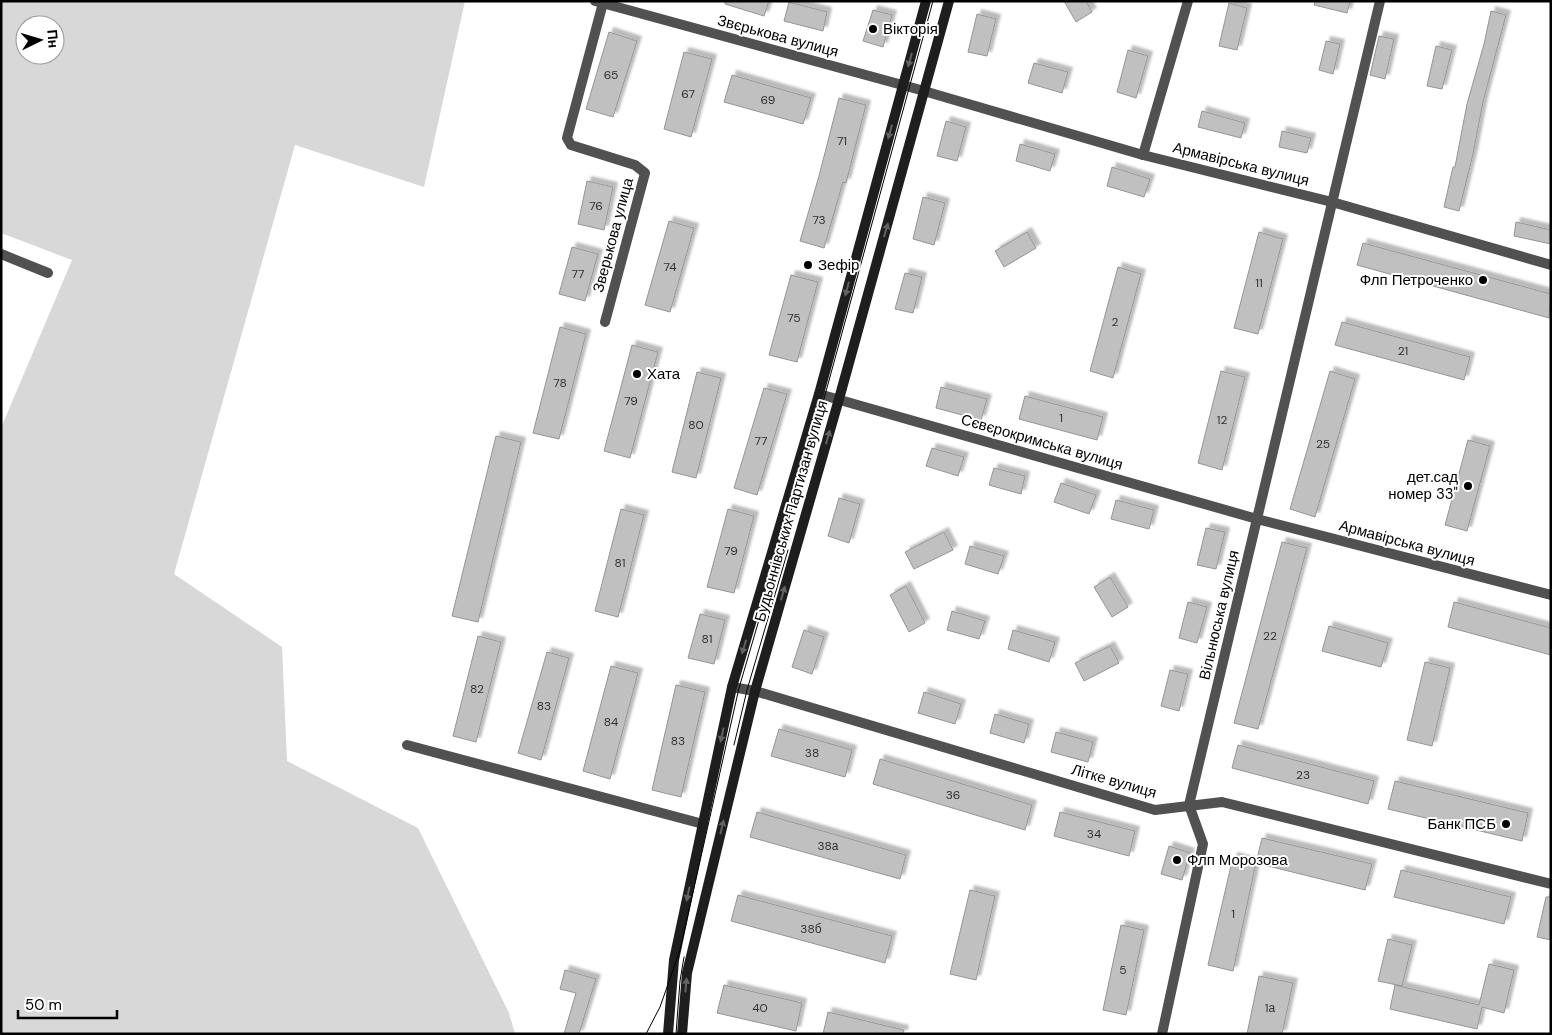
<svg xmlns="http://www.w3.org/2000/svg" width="1552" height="1035" viewBox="0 0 1552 1035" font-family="'DM Sans',sans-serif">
<defs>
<filter id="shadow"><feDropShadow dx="4.5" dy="-4.5" stdDeviation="1" flood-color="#0004"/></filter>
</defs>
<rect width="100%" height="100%" fill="#fff"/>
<!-- green -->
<path fill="#d8d8d8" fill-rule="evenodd" d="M1,1H465L424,187L295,145L174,574L282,647L287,761L418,828L509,1013L515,1034H1V428L72,260L1,233ZM25,25H55V55H25Z"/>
<!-- building -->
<path fill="#c0c0c0" stroke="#959595" filter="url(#shadow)" d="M725,1H769L764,16L725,4Z
M1064,1H1086L1092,12L1076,22Z
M1315,1H1350L1347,13L1314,5Z
M789,2L827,12L823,31L784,21Z
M1229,3L1247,8L1237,50L1219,46Z
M873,10L892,15L883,47L863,41Z
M1491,11L1506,15L1483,102L1473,154L1459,211L1444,207L1453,167H1455L1467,104L1484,44Z
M977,14L996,19L987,56L968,52Z
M609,32L637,41L613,117L586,109Z
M1379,36L1394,39L1385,79L1370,75Z
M1326,41L1340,44L1333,74L1319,70Z
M1436,46L1452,50L1442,89L1427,86Z
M1128,50L1148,56L1136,98L1117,92Z
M684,52L712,59L691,137L664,129Z
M1034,63L1068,72L1062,93L1028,83Z
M732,75L811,98L803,124L724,102Z
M839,98L866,105L846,183L843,182L824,248L800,241L819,176Z
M1202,111L1245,123L1241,138L1198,127Z
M946,121L966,127L957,161L937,156Z
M1282,131L1311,138L1307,153L1279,147Z
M1020,144L1055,154L1050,171L1016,161Z
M1112,167L1150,179L1144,197L1107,186Z
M587,181L613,187L604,230L578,224Z
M923,197L945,203L934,245L913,239Z
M669,221L694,228L670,312L645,305Z
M1516,222L1551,230V244L1514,236Z
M1027,232L1036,248L1004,267L995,251Z
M1259,232L1283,239L1258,334L1234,328Z
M1363,243L1551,294L1549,318L1357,265Z
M572,247L598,254L585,301L559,294Z
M1118,267L1141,274L1113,378L1090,371Z
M905,273L922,277L913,313L895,309Z
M791,275L818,282L797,362L769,355Z
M1342,322L1470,357L1464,380L1335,345Z
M560,327L586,334L559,439L533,433Z
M632,345L658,352L630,458L604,451Z
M1221,371L1245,377L1222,470L1198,463Z
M1330,371L1355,379L1315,517L1290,509Z
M697,372L721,378L696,478L672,472Z
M941,387L987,399L981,420L936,408Z
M764,388L787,394L757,495L734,488Z
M1025,396L1103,417L1097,440L1019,419Z
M496,436L521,442L478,622L452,616Z
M1468,440L1490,446L1467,531L1445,525Z
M932,448L964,457L958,476L926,466Z
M994,468L1025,476L1021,494L989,485Z
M1061,483L1096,495L1089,514L1054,502Z
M839,498L860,504L849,543L828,536Z
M1116,500L1154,510L1149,529L1111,519Z
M621,509L644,515L618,617L595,611Z
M728,509L754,516L734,593L707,587Z
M1206,528L1225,532L1216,569L1197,565Z
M944,532L953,550L914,569L905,552Z
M1282,542L1307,548L1258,729L1234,723Z
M970,546L1004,556L998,574L965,564Z
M1110,577L1128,607L1112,617L1094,587Z
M906,586L925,623L909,632L890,595Z
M1188,602L1207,607L1197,643L1179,638Z
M1454,602L1551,628V655L1448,627Z
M952,611L985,621L979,639L947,630Z
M700,614L725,620L714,664L688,658Z
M1329,626L1388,643L1381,667L1322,651Z
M804,630L824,637L812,674L792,667Z
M1013,630L1055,642L1049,662L1008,649Z
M478,636L501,642L476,742L453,736Z
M1110,646L1119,663L1084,681L1075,663Z
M547,652L569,658L541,760L518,753Z
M1425,662L1450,668L1432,746L1407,740Z
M611,666L638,673L610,779L583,771Z
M1170,670L1188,674L1179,711L1161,706Z
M676,685L705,692L681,797L652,790Z
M924,692L961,704L955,724L918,713Z
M995,714L1029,724L1024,743L990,733Z
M779,729L852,750L845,777L771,756Z
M1056,732L1093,742L1088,762L1051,752Z
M1238,745L1374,781L1368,804L1232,768Z
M880,759L1032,805L1025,830L873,784Z
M1395,781L1528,813L1522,841L1388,809Z
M757,812L906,855L900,879L750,837Z
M1060,812L1135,831L1129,856L1054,836Z
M1262,838L1372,864L1365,890L1256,863Z
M1169,846L1190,853L1182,880L1161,874Z
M1233,857L1256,863L1233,971L1208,965Z
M1401,870L1511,897L1504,924L1394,897Z
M970,890L995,896L976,980L950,974Z
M738,895L892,936L885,963L731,921Z
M1546,897H1551V940L1537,937Z
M1121,925L1144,930L1126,1015L1103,1010Z
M1388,939L1412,945L1402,986L1378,981Z
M1489,964L1514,970L1504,1013L1482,1007L1477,1029L1390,1009L1395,985L1479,1005Z
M565,970L596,979L579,1034H564L576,993L560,989Z
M1259,976L1293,983L1282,1034H1247Z
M724,985L802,1003L796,1031L717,1013Z
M828,1012L904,1030L903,1034H823Z"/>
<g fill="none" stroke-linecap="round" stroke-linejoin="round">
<!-- minor -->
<path stroke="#515151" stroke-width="10" d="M603,3L567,138L571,145L635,165L645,173L605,322
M1143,155L1188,1
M1,254L48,273
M819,394L1257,519L1551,595
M732,687L755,691L1155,810L1222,802L1551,884
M407,745L703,824
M1162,1034L1203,844L1189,805L1380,1"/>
<!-- tertiary -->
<path stroke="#515151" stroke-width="10" d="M595,1L917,89L1143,155L1332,202L1551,265"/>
<!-- secondary -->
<path stroke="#1e1e1e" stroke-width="10" d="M668,1034L674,960L732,687L819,394L926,1
M682,1034L687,973L755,691L839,399L949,1"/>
<!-- tram -->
<path stroke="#000" stroke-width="1" d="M734,745L747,690L788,550
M646,1034L660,1007L680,950L739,688L825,395L933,1
M676,1034L680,981L684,957"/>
</g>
<!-- one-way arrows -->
<defs><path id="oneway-solid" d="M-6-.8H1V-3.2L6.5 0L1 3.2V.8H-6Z" transform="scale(1.25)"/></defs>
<g fill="#626262">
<use href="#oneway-solid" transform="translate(910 60) rotate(105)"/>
<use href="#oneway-solid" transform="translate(890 132) rotate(105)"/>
<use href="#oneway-solid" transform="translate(886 230) rotate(-74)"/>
<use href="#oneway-solid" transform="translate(847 289) rotate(105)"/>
<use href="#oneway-solid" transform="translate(828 437) rotate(-74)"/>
<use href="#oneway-solid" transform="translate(783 593) rotate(-74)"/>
<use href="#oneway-solid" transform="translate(744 647) rotate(107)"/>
<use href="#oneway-solid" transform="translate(722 735) rotate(102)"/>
<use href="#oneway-solid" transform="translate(722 827) rotate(-77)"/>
<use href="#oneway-solid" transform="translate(688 894) rotate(102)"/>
<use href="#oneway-solid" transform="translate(686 985) rotate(-85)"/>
</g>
<!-- markers -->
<g fill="#000" stroke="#fff" stroke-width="2">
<circle cx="873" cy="29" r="5"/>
<circle cx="808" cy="265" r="5"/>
<circle cx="1483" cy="280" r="5"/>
<circle cx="637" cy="374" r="5"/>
<circle cx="1468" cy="486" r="5"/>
<circle cx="1506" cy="824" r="5"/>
<circle cx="1177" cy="860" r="5"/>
</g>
<g text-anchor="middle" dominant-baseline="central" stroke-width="4" stroke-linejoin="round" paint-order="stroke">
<!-- number labels -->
<g font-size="12" fill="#303030">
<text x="611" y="75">65</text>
<text x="688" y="94">67</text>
<text x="768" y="100">69</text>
<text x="842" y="141">71</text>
<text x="596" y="206">76</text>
<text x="819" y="220">73</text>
<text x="670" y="267">74</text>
<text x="578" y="274">77</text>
<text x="1259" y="283">11</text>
<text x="794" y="318">75</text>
<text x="1115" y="322">2</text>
<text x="1403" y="351">21</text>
<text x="560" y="383">78</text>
<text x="631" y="401">79</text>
<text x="1061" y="418">1</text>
<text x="1222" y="420">12</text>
<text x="696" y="425">80</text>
<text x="761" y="441">77</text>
<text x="1323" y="444">25</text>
<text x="731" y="551">79</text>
<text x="620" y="563">81</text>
<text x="1270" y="636">22</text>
<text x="707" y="639">81</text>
<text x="477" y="689">82</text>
<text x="544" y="706">83</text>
<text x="611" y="722">84</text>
<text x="678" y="741">83</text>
<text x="812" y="753">38</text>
<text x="1303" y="775">23</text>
<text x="953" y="795">36</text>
<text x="1094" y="834">34</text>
<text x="828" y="846">38а</text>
<text x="1233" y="914">1</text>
<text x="811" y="929">38б</text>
<text x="1123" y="970">5</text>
<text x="760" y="1008">40</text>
<text x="1270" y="1008">1а</text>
</g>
<!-- poi labels -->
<g font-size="15" fill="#000" stroke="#fff" text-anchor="start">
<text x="883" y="29">Вікторія</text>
<text x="818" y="265">Зефір</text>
<text x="1473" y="280" text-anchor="end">Флп Петроченко</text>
<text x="647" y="374">Хата</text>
<text x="1458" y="477" text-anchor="end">дет.сад<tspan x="1458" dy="17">номер 33"</tspan></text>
<text x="1496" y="824" text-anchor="end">Банк ПСБ</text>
<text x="1187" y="860">Флп Морозова</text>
</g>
<!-- street labels -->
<g font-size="15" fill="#000" stroke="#fff">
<text transform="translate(778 36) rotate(15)">Звєрькова вулиця</text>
<text transform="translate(1241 164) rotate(14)">Армавірська вулиця</text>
<text transform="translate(613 235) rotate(-75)">Зверькова улица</text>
<text transform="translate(1042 442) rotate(16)">Сєвєрокримська вулиця</text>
<text transform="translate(791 511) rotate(-74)">Будьоннівських Партизан вулиця</text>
<text transform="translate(1407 543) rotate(15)">Армавірська вулиця</text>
<text transform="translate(1219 615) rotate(-77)">Вільнюська вулиця</text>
<text transform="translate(1114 781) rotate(16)">Літке вулиця</text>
</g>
</g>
<!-- border -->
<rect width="1552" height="1035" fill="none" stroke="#000000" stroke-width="5"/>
<!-- north arrow -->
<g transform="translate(40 40) rotate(85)"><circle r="24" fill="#ffffff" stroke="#999999"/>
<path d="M0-4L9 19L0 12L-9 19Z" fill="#000000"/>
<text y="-8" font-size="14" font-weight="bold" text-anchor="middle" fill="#000000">Пн</text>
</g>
<!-- scale -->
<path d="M18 1010v8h99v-8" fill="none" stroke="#000000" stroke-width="2.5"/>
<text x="25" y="1010" font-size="15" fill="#000000" stroke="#ffffff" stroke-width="4" paint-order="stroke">50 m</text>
</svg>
